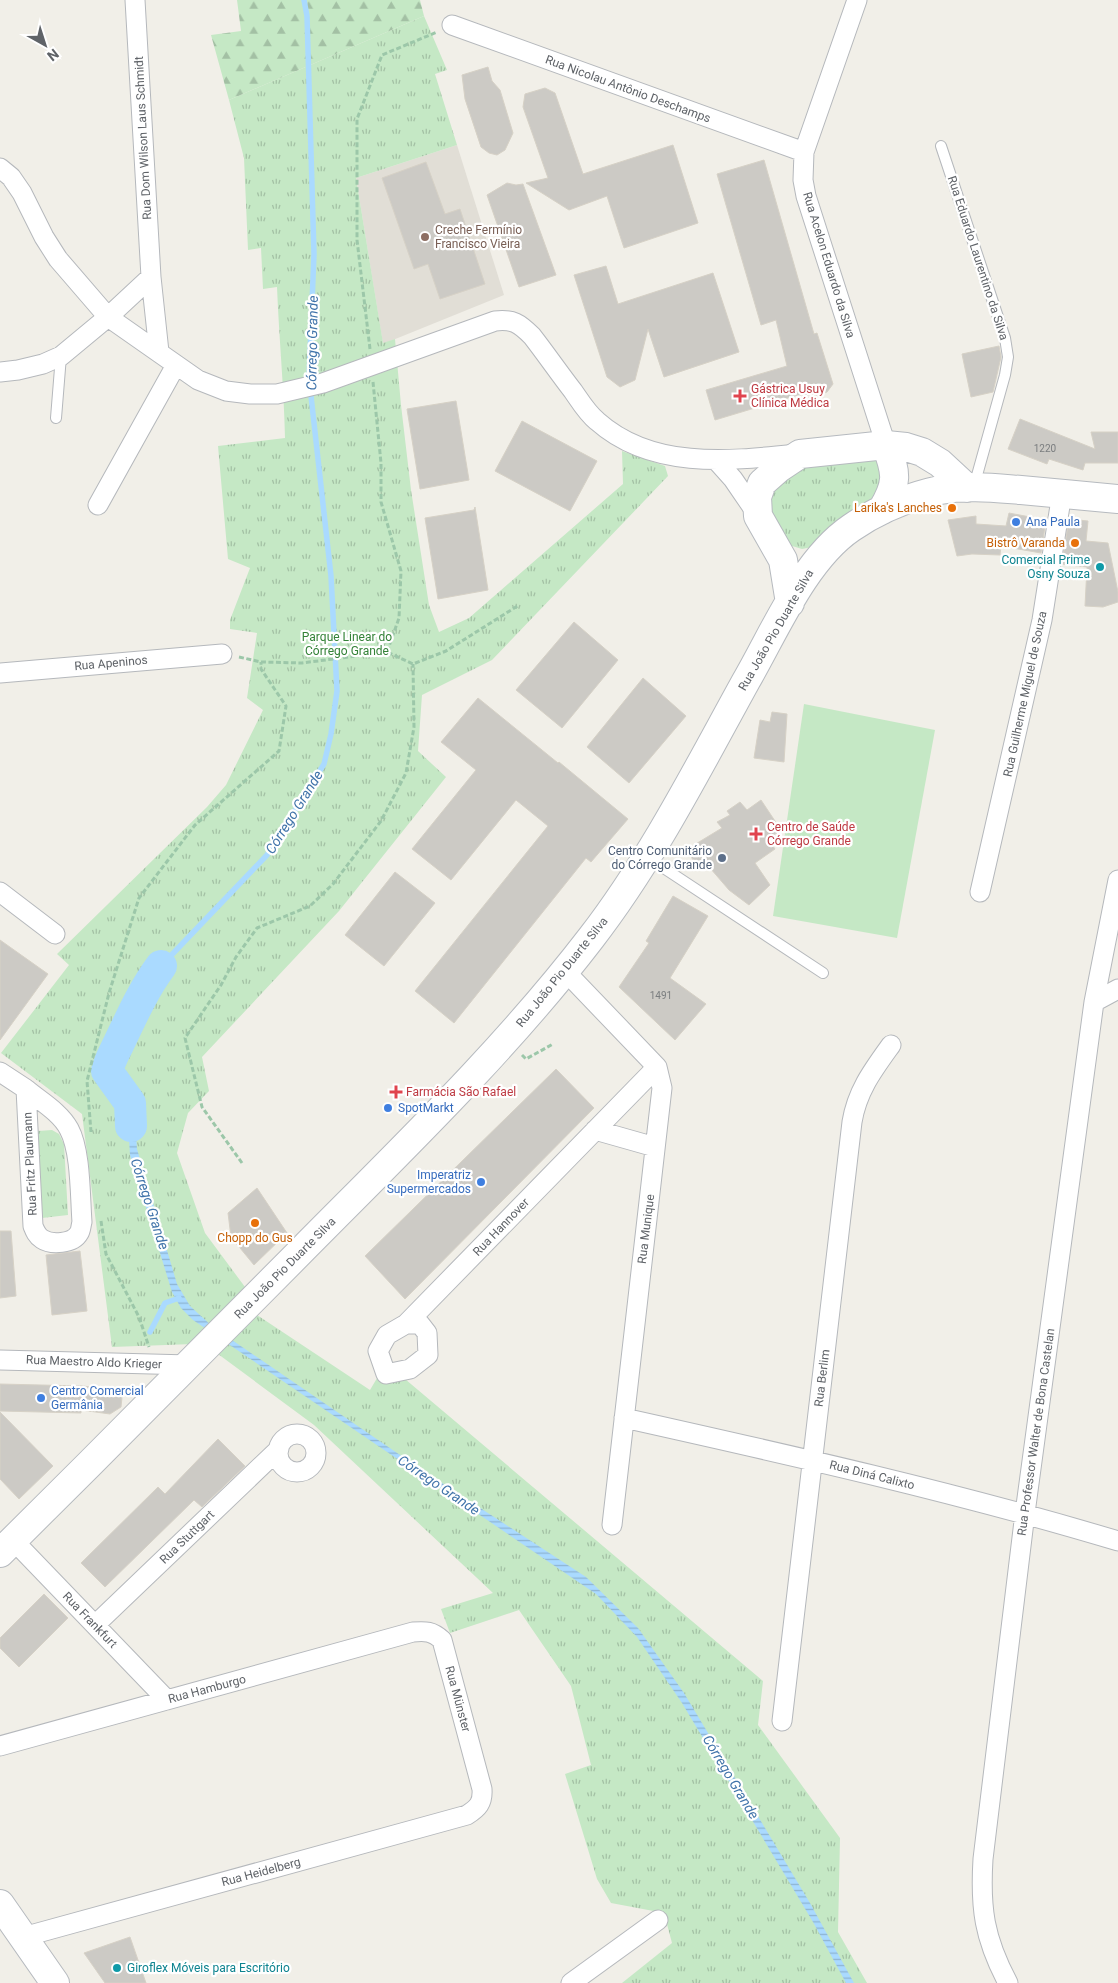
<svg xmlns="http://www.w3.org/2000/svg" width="1118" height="1983" viewBox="0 0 1118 1983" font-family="Roboto,sans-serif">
<defs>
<pattern id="grass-tufts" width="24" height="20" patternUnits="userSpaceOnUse" patternTransform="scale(1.25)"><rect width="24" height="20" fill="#c5e8c5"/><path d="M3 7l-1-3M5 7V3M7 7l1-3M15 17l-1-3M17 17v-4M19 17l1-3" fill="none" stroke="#a3c0a4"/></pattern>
<pattern id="forest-firs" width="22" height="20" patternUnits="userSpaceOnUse" patternTransform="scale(1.25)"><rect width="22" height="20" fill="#c5e8c5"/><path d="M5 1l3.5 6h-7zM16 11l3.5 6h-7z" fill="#a3c0a4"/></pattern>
<pattern id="water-rules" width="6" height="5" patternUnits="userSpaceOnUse" patternTransform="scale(1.25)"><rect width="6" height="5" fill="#aadaff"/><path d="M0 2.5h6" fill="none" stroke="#8eb4d2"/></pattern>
</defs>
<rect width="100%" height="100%" fill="#f1efe8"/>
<!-- education -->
<path fill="#e1ded6" d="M457,145L504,295L383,344L356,178Z"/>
<!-- grass -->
<path fill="url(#grass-tufts)" d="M424,16L447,70L435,74L457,145L356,178L383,343L395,339L401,405L411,490L429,605L439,632L469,618L623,484L622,451L665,466L668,476L492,660L422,695L418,751L446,777L339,911L202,1057L209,1091L188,1113L177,1153L205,1233L245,1287L193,1344L112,1347L82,1114L1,1053L69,965L57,954L207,807L226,785L263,710L247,698L257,633L230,629V620L250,568L228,559L218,446L285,438C284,388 279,338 277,287L263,289L261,248L248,250L244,158L229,100Z
M882,450L888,473L879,506L822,545L802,549L779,542L765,514L767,488L801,460Z
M52,1130L59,1134L64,1144L68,1215L42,1218L38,1131Z
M257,1315L370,1390L386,1363L763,1681L758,1725L840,1838L838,1932L867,1983H622L672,1943L664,1913L611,1903L597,1879L565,1774L591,1765L571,1686L519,1610L450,1633L441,1609L493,1593L314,1425L218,1354Z"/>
<!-- forest -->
<path fill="url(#forest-firs)" d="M237,0H420L424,16L229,100L211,35L241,31Z"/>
<!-- garden -->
<path fill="#c5e8c5" d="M804,704L935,730L897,938L773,916Z"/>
<!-- water -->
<path fill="url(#water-rules)" d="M157,962L161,966L117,1047L115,1067L134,1102L137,1149L177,1284L190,1306L213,1327L419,1468L586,1577L638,1628L684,1693L810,1903L854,1983H846L813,1922L682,1703L637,1637L596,1594L193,1320L181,1308L172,1292L130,1155L127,1105L122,1098L111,1068L115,1040Z"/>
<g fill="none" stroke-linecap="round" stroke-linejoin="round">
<!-- stream -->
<path stroke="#aadaff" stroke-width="5.5" d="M161,966L267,855L324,764L331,734L337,691L331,576L309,378L314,254L307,16L304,0
M150,1332L165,1303L179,1298"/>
<!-- river -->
<path stroke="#aadaff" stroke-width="32" d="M131,1126L130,1103L107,1071C110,1060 113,1055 118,1045C131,1018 143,990 161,966"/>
</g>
<!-- building -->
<path fill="#cccac5" stroke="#d6d1c6" d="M488,67L492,81L500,90L513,133L505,150L497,155L489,153L481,147L465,99L462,75Z
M545,88L555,93L583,174L673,145L698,223L624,248L607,196L569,210L526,183L548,178L523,107L525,94Z
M764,160L814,334L817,333L833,384L827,392L819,395H798L715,420L706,390L787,366L776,320L761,325L717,174Z
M426,162L445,214L460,209L485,284L440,299L428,264L414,269L382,178Z
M507,183L516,185L523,184L556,275L519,287L487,195Z
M606,266L618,304L713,273L739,352L664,377L648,329L635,380L620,387L607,377L574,275Z
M999,346L1001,357L993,392L971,397L962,354Z
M456,401L469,480L420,489L407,409Z
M1020,419L1095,449L1091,432H1118V463H1085L1083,470L1049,459L1047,464L1008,449Z
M522,421L597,461L570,511L495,471Z
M475,507L488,590L438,599L425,518L474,510Z
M1009,513L1046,520L1041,553L1001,546L1000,555L972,554L957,556L948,520L976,516V524L1006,526Z
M1069,519L1088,521L1086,541L1108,543L1118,592V602L1103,607L1085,606L1087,567L1062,564Z
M574,622L618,660L562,728L516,690Z
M643,678L686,716L629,783L587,747Z
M478,698L558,763L559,762L628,819L591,862L586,858L454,1023L415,991L548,826L516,800L451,880L412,849L476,770L441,742Z
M772,712L787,714L784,762L754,758L760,720L770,722Z
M761,800L781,830L768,839L775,849L755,863L770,885L749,905L729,890L704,861L696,864L689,854L696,849L694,845L722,828L717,822L730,815L727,811L740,802L747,810Z
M395,872L435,903L384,966L345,935Z
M673,896L708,916L670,978L706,1004L675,1040L619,987L649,943L646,941Z
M0,940L48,974L0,1040Z
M556,1069L594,1108L405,1299L365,1256Z
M257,1188L287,1233L254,1265L231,1237L228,1213Z
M0,1231H11L16,1296L0,1298Z
M80,1251L87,1311L52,1315L46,1255Z
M0,1384L83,1386L113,1390L122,1397L121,1407L110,1414L81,1410V1413L0,1411Z
M0,1412L53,1466L19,1499L0,1479Z
M218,1439L245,1466L202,1507L194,1500L105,1587L81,1563L158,1487L165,1494Z
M44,1594L68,1618L19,1667L0,1648V1638Z
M130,1937L146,1983H105L84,1953Z"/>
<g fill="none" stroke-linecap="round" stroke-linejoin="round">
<!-- service casing -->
<g stroke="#b5b8bc" stroke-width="12">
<path id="service" d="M941,146L1005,338L1008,357L1005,375L974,486
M56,418L61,356
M647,857L823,973"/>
</g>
<!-- minor casing -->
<g stroke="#b5b8bc" stroke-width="21">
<path id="minor" d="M135,0L151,277L159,352
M857,0L804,152L803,180L806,196L886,445
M452,25L804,152
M0,168L11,177L22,193L44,237L58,259L108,317L198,380L226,391L250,394H277L323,383L495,321C513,319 519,323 532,336C546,354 559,373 573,391C580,401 587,413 597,421C652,470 729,461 797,454
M0,372L18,370L43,364L61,356L108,317L151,277
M716,460L733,479L757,514
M98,505L176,365
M0,673L222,654
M0,892L55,934
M980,892L1042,620L1062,493
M565,971L657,1067L662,1088L612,1525
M1094,1002L1118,989
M0,1072L26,1089
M26,1089C40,1101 60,1112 69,1129C81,1151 80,1196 82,1222C81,1225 81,1230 79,1233C73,1244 51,1245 42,1239C37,1236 35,1231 33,1226Z
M595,1130L655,1147
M406,1324L657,1067
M406,1324H420L427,1333L428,1355L410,1369L386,1374L378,1351L387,1335Z
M0,1360L189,1365
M624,1418C790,1455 955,1492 1118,1541
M278 1453a19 19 0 1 1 38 0a19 19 0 1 1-38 0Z
M13,1540L167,1700
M95,1625L279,1449
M782,1721L852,1122C857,1091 873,1070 891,1045
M0,1746L413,1632C426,1631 432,1631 442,1640L482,1789C483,1803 478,1808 467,1815L23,1937
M571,1983L658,1920
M1008,1983C984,1938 980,1908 983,1859L1025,1513L1094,1002L1118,880"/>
</g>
<!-- secondary casing -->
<g stroke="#b6babf" stroke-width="30">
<path id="secondary" d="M882,510C898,483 897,474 886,445
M790,603L783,560L758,516L757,497L762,483L779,468L800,454L886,445L906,447L922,452L940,463L967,488
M0,1553C102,1452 203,1350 304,1248C403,1148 505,1050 591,938C652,859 698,768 746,681C774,633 804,560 851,528C877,510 908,497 940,490C966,485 994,488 1021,490C1053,493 1086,496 1118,499
M0,1904L55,1983"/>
</g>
<!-- path -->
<path stroke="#9cc7a9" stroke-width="3" stroke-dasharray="5 2.5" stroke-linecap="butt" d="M370,349L357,240V119L382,55L437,32
M373,382L381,463V502L401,571L399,618L387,652
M239,657L261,662L302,663L387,652L413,664L446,651L519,605
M522,1055L526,1059L553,1044
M91,1132L87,1081L109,993L139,898L195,825L279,751L286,706L261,669V662
M242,1163L202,1107L185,1038L221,985L236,957L257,928L310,906L333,884L381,821L406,773L414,727L413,664
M101,1221L106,1254L139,1317L149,1347"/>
<!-- service -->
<use href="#service" stroke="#fff" stroke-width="10"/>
<!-- minor -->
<use href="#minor" stroke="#fff" stroke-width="19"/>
<!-- secondary -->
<use href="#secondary" stroke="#fff" stroke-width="28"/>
</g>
<!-- markers -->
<circle fill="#8d6e63" stroke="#fff" stroke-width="2" cx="425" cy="237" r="5"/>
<g fill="#e0444e" stroke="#fff" stroke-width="2">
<path d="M737.5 388.5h5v5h5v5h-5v5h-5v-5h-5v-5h5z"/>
<path d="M753.5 826.5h5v5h5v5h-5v5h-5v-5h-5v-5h5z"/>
<path d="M393.5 1084.5h5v5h5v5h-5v5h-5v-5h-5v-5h5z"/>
</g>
<g fill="#e8710a" stroke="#fff" stroke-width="2">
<circle cx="952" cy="508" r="5"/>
<circle cx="1075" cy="543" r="5"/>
<circle cx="255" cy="1223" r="5"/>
</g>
<g fill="#3f7fe0" stroke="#fff" stroke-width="2">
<circle cx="1016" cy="522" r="5"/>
<circle cx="388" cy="1108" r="5"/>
<circle cx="481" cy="1182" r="5"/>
<circle cx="41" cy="1398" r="5"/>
</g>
<g fill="#0f9aa8" stroke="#fff" stroke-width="2">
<circle cx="1100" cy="567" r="5"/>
<circle cx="117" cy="1968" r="5"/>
</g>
<circle fill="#5c6f8a" stroke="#fff" stroke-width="2" cx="722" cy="858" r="5"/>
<g text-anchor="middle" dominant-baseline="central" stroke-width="4.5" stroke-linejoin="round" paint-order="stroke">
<!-- number labels -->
<g font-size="10" fill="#7a7d7f">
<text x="1045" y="448">1220</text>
<text x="661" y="995">1491</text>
</g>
<!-- street labels -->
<g font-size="12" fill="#5f6368" stroke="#fff">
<text transform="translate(628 89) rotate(20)">Rua Nicolau Antônio Deschamps</text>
<text transform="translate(143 138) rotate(-93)">Rua Dom Wilson Laus Schmidt</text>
<text transform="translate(978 258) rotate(72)">Rua Eduardo Laurentino da Silva</text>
<text transform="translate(829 265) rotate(73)">Rua Acelon Eduardo da Silva</text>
<text transform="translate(776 630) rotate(-60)">Rua João Pio Duarte Silva</text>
<text transform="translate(111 663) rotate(-5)">Rua Apeninos</text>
<text transform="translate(1025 694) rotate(-78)">Rua Guilherme Miguel de Souza</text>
<text transform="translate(562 972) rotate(-51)">Rua João Pio Duarte Silva</text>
<text transform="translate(30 1164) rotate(-93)">Rua Fritz Plaumann</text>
<text transform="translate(501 1227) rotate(-46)">Rua Hannover</text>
<text transform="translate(646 1229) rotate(-83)">Rua Munique</text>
<text transform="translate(285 1268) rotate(-45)">Rua João Pio Duarte Silva</text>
<text transform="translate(94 1362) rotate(2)">Rua Maestro Aldo Krieger</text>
<text transform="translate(822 1378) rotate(-83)">Rua Berlim</text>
<text transform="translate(1036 1432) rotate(-82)">Rua Professor Walter de Bona Castelan</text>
<text transform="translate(872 1475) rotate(14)">Rua Diná Calixto</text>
<text transform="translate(187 1537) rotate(-44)">Rua Stuttgart</text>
<text transform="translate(90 1620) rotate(46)">Rua Frankfurt</text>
<text transform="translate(207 1689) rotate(-15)">Rua Hamburgo</text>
<text transform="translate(458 1699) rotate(75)">Rua Münster</text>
<text transform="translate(261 1872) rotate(-15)">Rua Heidelberg</text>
</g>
<!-- education labels -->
<g font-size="12" fill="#785e54" stroke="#fff" text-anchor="start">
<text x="435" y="230">Creche Fermínio<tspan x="435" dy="14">Francisco Vieira</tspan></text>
</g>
<!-- health labels -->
<g font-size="12" fill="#be3a42" stroke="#fff" text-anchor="start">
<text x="751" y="389">Gástrica Usuy<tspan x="751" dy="14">Clínica Médica</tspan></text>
<text x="767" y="827">Centro de Saúde<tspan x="767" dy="14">Córrego Grande</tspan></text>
<text x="406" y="1092">Farmácia São Rafael</text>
</g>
<!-- food labels -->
<g font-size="12" fill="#c56008" stroke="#fff" text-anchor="end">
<text x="942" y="508">Larika's Lanches</text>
<text x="1065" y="543">Bistrô Varanda</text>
<text x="255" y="1238" text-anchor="middle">Chopp do Gus</text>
</g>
<!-- shop labels -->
<g font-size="12" fill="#366cbe" stroke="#fff" text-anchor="start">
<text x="1026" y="522">Ana Paula</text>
<text x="398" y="1108">SpotMarkt</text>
<text x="471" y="1175" text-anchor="end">Imperatriz<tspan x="471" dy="14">Supermercados</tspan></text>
<text x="51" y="1391">Centro Comercial<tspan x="51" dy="14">Germânia</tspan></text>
</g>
<!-- culture labels -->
<g font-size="12" fill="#0d838f" stroke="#fff" text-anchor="end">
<text x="1090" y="560">Comercial Prime<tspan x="1090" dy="14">Osny Souza</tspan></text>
<text x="127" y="1968" text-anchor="start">Giroflex Móveis para Escritório</text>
</g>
<!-- park labels -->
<g font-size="12" fill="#348238" stroke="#fff">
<text x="347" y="637">Parque Linear do<tspan x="347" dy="14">Córrego Grande</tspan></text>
</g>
<!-- service labels -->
<g font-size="12" fill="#4e5e75" stroke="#fff" text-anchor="end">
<text x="712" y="851">Centro Comunitário<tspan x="712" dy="14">do Córrego Grande</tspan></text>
</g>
<!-- water labels -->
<g font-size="14" font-style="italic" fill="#4174aa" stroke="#fff">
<text transform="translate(312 343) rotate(-89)">Córrego Grande</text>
<text transform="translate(294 812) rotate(-58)">Córrego Grande</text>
<text transform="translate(150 1204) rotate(72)">Córrego Grande</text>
<text transform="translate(439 1485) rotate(34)">Córrego Grande</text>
<text transform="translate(731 1777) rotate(59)">Córrego Grande</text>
</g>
</g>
<!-- north arrow -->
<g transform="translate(45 45) rotate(141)" stroke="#ffffff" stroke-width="4" paint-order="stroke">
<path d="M0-4L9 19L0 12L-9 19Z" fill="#5f6368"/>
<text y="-8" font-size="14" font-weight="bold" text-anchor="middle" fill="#5f6368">N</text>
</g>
</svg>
